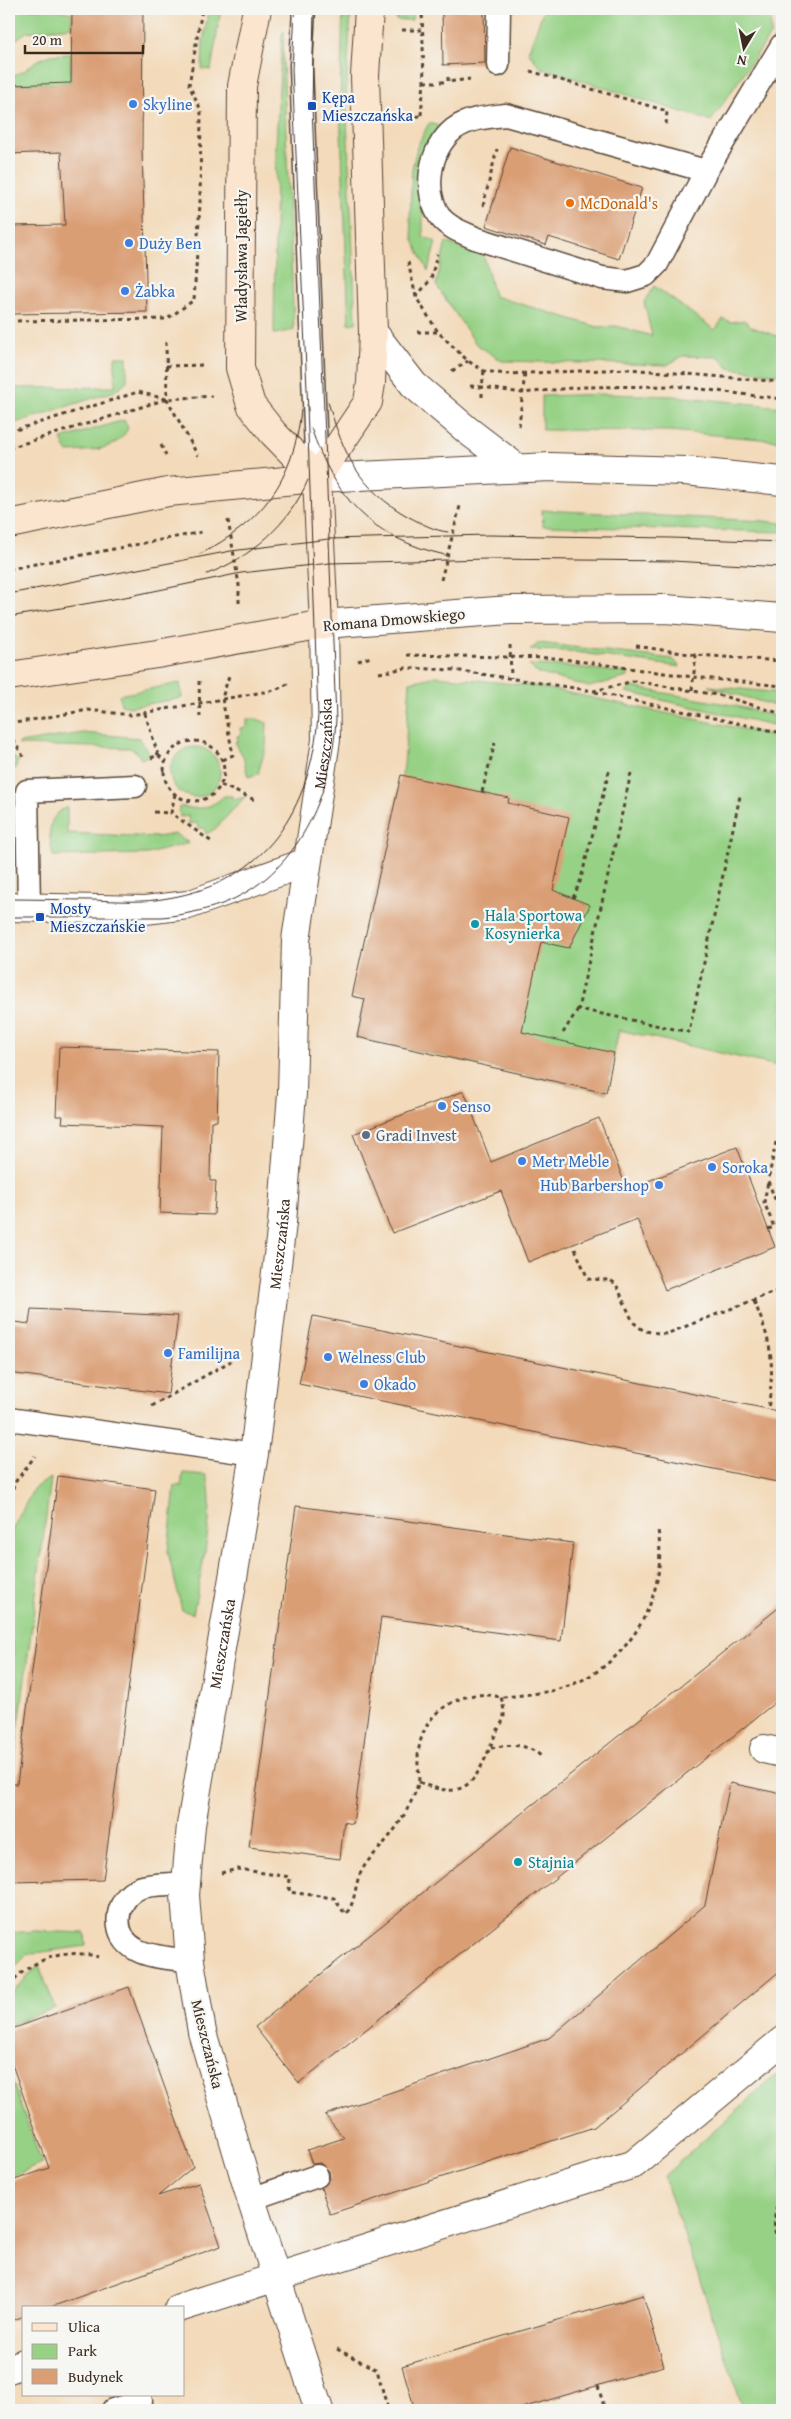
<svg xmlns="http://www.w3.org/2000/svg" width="791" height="2419" viewBox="0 0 791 2419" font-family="'Gentium Book Plus',serif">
<rect width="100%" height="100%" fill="#f6f6f2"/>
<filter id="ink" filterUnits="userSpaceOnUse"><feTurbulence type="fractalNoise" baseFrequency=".02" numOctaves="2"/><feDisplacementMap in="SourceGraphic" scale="10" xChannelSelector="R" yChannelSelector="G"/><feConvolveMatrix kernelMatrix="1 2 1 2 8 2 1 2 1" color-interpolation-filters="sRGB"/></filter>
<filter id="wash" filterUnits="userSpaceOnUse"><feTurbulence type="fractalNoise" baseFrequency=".0096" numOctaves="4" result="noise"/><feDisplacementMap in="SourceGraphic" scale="20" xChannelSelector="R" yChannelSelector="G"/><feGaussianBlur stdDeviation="1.12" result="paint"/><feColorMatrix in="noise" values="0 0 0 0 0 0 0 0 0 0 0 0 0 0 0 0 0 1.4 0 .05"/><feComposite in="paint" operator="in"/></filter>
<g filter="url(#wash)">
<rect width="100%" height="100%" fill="#f3daba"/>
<!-- green -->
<path fill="#96d185" stroke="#687e52" d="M9,9H55L72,13L71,27L26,32L9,45Z
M209,9H221L211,70L202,69L203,42Z
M343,9H351L346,96L356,323L349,324L340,106Z
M398,9H413L412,20H396Z
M544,9H770L771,34L711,121L541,68L528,52Z
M284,31L283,59L294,330L274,334L276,145L282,35Z
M71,54V83L9,85V77L24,71L36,61L51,55Z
M429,123L439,126L428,143L423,161V236L436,242L428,271L413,240L410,219L412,169L417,147Z
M446,242L484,256L494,296L598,327L616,326L652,336L644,302L654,286L715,330L723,319L731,322L744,320L752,327L782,338V375L728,368L720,357L683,356L667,365L502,361L476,344L436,285Z
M115,357H127V381L115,391L9,425V388L115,387Z
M607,394L674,396L782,407V441L670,431L542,430V396Z
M124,420L128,428C118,451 88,451 67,452L61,439Z
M542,510L764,521L782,523V532L543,526Z
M539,643L673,659L680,667L568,651L530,650Z
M529,665L564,666L628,673V677L589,687L537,673Z
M437,676L535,686L782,737V1067L619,1030L606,1093L356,1037L365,999L352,996L404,766L410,682Z
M180,683L182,698L130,707L121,705L119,695Z
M708,686L782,693V708Z
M631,687L732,705L782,718V727L626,692Z
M247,719H257L267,723L266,746L258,774L248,777L243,756L235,742L238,741L237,736L241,735L240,728L247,727Z
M83,733L139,738L150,755L141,759L137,752L130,748L19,745V743Z
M170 772a25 25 0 1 1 50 0a25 25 0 1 1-50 0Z
M9,753L18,761L15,769L9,773Z
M224,796H232L233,800L245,797L215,829L206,834L204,828H198L197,823L189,824L188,816L180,817L179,808L181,806C198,811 211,808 224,796Z
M67,807V833L157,837L175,834L189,843L148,854L53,856C49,836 45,817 67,807Z
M9,833L15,838V855H9Z
M183,1473L206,1475C218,1504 199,1581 193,1614L182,1610L168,1552L175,1485L181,1486Z
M51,1478L12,1779H9V1684L14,1652L9,1635V1549L13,1528L34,1488Z
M35,1931L85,1933L86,1946L28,1954L9,1973V1933Z
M39,1965L55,2008L9,2025V1996Z
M782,2070V2410H744L664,2176Z
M9,2072L42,2164L9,2177Z"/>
<g id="blocks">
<!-- building -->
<path fill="#da9e74" d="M72,9H143L142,149L147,312L9,314V226L65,225L61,152L9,154V85L71,83Z
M442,9H484L485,63L443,65Z
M510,147L642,188L619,259L549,237L546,245L486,226Z
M401,775L509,798L508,803L569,817L553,890L590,905L569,948L541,942L522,1032L614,1053L606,1093L357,1037L365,999L352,996Z
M59,1047L219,1052L217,1121H211L210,1181H216L214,1215L160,1213L163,1127L62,1123L63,1116H56Z
M464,1091L491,1162L599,1118L627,1189L737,1147L775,1247L665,1290L637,1219L528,1262L501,1191L392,1233L353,1134Z
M31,1309L178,1316L168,1394L9,1373V1321L29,1324Z
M313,1316L782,1412V1483L299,1384Z
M58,1476L155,1489L103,1880L9,1882V1784H17Z
M296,1506L573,1543L561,1641L381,1617L353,1824L344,1822L340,1859L249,1847Z
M782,1605V1697L299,2083L255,2027Z
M730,1783L782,1794V1969L594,2127L330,2214L321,2188L330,2179L329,2171L320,2163L312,2164L307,2150L344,2138L325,2115L549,2038L705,1905Z
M129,1987L193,2167L158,2196L199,2183L221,2246L48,2308H24V2316L9,2322V2182L49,2168L9,2056V2030Z
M643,2295L664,2366L515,2410H415L402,2366Z"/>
</g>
</g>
<g filter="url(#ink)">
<use href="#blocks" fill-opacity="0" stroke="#574435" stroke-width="1"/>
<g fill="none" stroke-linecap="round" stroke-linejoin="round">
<!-- service casing -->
<g stroke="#574435" stroke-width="25">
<path id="service" d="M304,9L301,66L317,478
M498,65L499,9
M706,171L506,115C488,117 469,118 454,129C429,149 422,192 441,218C449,228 464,233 475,238L602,278L627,281L646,275L657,264L706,171L782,45
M29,907L27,791L135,786
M9,1419L254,1454
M186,1883C172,1885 153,1883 139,1888C113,1900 111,1937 137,1950C152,1958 173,1958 190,1961
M251,2199L317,2176
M113,2410L141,2401L139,2395"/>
</g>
<!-- minor casing -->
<g stroke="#574435" stroke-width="30">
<g id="minor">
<path d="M9,907L145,910L188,905L307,862"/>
<path d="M764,1749L782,1753"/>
<path d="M179,2308L634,2164L782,2041"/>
<path d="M9,2369L24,2363"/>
<path id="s1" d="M319,2410L251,2199L202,2032L190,1961L185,1895L191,1825L254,1454L282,1223L292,1093L296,940L326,740L324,624"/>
</g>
</g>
<!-- tertiary casing -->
<g stroke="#574435" stroke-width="30">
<path id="tertiary" d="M373,332L414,385L467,430L517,468
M317,478L550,467L685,471L782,481
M324,624L510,610L665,609L782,618"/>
</g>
<!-- secondary casing -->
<g stroke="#574435" stroke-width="30">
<path id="secondary" d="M257,9L242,86L240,368L251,405L273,433L317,478
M9,524L168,492L317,478
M9,676L157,654L324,624L317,478L368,402L371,383L373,332L365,76L369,9"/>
</g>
<!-- path -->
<path stroke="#574435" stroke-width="3" stroke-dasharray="4 4" stroke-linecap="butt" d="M402,30H421
M530,71L667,111L666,126
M448,77V82L470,79
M424,82H448
M421,115L424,82L422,9
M400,117L421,116
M483,206L497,149
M408,262L416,297L438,332L468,361L484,371L506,374L628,369L782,382
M416,297L431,279L437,254
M9,321L167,319L194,300L200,203L201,110L189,85L202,9
M417,332H438
M166,342L167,399L198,456
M166,366L206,365
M452,371L468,361
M470,386L482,387L484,371
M482,397V387L522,393L582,387L676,386L782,399
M519,426L525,372
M9,432L138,392L166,399
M161,445L166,455
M9,448L167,399L212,396
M228,520L239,585V605
M9,569L202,532
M441,580L460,506
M510,645L511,678
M636,646L696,655L782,661
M407,655L556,658L693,677L782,686
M358,661L371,657
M379,673L406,668L454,670L594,691L634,681L723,696L782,714
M199,681L200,719
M692,690L696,655
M595,692L782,733
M145,713L158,755
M9,724L88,710L131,715L275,690L290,683
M9,733L23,756L24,761
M164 771a30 30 0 1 1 60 0a30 30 0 1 1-60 0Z
M151,758L158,755L165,761
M223,760L233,755L222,698L229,676
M631,773L578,1009L689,1032L740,796
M221,785L255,800
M482,792L495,743
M175,794L171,813L212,842
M154,812L171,813
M573,898L580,882L610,768
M563,1033L578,1009
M776,1142L768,1181L782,1217
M768,1229L774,1227L764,1202L768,1182
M575,1249L588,1279L610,1280L616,1284L633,1322L644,1331L666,1334L782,1289
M754,1301C772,1344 775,1362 768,1409
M9,1310H10
M152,1406L231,1361
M9,1497L16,1481L35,1456
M491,1748C510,1744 527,1743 542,1757
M419,1782C467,1804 477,1779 493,1740C502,1718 508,1723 501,1697
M221,1873L238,1869L290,1877L289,1892L334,1898L345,1914C356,1905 354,1885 361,1872C367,1860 376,1853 384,1843C398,1827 412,1804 418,1784C420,1779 418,1771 418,1765C417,1746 423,1724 439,1711C453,1700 470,1693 488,1695C493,1695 498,1697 503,1697C517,1696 531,1694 545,1692C620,1680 670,1604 658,1530
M9,1985C30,1960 65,1947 98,1957
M782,2191C772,2217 772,2230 782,2255
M337,2349L377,2370L388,2410
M598,2386L605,2410
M697,2410L701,2409"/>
<!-- service -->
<use href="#service" stroke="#fff" stroke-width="22"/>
<!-- minor -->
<use href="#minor" stroke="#fff" stroke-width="28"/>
<!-- tertiary -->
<use href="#tertiary" stroke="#fff" stroke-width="28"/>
<!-- secondary -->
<use href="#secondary" stroke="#fbe5cf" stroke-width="28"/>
<!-- tram -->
<path stroke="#3b2a1e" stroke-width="1" d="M295,9L292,69L308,411
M328,402C344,455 359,489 409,517C421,523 435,531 448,532
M311,428C335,498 371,538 445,555
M200,554C262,522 294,481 301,410
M207,574C251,558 290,523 308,480
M9,594L231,551L329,539L488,535L671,538L782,542
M9,617L125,597L241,573L330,563L487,559L672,561L782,567
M9,899C37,899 65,900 92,900C118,901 143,903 168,898C266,882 311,809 318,716L307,405
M9,917H162C182,915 202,911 222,904C298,875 332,794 336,719L312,106L314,9"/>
</g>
</g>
<!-- markers -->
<g fill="#3f7fe0" stroke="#f6f6f2" stroke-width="2">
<circle cx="133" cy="104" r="5"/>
<circle cx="129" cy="243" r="5"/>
<circle cx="125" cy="291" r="5"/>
<circle cx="442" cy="1106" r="5"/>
<circle cx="522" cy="1161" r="5"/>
<circle cx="712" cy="1167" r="5"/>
<circle cx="659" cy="1185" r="5"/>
<circle cx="168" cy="1353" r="5"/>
<circle cx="328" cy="1357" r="5"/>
<circle cx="364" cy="1384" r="5"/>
</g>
<g fill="#1a4fb4" stroke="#f6f6f2" stroke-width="2">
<rect x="307" y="101" width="10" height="10" rx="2.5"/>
<rect x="35" y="912" width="10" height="10" rx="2.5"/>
</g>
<circle fill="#e8710a" stroke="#f6f6f2" stroke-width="2" cx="570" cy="203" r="5"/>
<g fill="#0f9aa8" stroke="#f6f6f2" stroke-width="2">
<circle cx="475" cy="924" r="5"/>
<circle cx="518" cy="1862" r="5"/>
</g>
<circle fill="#5c6f8a" stroke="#f6f6f2" stroke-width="2" cx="366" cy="1135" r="5"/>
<g text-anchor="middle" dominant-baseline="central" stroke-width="4.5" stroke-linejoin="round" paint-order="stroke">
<!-- transit labels -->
<g font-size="16" fill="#164399" stroke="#f6f6f2" text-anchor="start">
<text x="322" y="97">Kępa<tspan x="322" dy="18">Mieszczańska</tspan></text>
<text x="50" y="908">Mosty<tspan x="50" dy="18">Mieszczańskie</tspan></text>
</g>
<!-- shop labels -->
<g font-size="16" fill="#366cbe" stroke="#f6f6f2" text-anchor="start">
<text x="143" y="104">Skyline</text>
<text x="139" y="243">Duży Ben</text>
<text x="135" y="291">Żabka</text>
<text x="452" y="1106">Senso</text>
<text x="532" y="1161">Metr Meble</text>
<text x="722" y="1167">Soroka</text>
<text x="649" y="1185" text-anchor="end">Hub Barbershop</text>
<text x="178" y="1353">Familijna</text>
<text x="338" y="1357">Welness Club</text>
<text x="374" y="1384">Okado</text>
</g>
<!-- food labels -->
<g font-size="16" fill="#c56008" stroke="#f6f6f2" text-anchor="start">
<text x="580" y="203">McDonald's</text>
</g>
<!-- street labels -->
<g font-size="16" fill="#3b2a1e" stroke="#f6f6f2">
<text transform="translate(241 256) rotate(-90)">Władysława Jagiełły</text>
<text transform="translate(394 619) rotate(-5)">Romana Dmowskiego</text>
<text stroke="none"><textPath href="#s1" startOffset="1695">Mieszczańska</textPath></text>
<text stroke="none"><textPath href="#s1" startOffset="1192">Mieszczańska</textPath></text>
<text stroke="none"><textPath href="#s1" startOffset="788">Mieszczańska</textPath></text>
<text transform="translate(208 2044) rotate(76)">Mieszczańska</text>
</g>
<!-- culture labels -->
<g font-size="16" fill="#0d838f" stroke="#f6f6f2" text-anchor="start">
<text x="485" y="915">Hala Sportowa<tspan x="485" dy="18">Kosynierka</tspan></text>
<text x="528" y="1862">Stajnia</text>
</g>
<!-- service labels -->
<g font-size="16" fill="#4e5e75" stroke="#f6f6f2" text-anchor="start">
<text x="376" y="1135">Gradi Invest</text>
</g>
</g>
<!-- margin -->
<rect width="791" height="2419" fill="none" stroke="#f6f6f2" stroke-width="30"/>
<!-- legend -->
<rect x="22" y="2306" width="162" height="90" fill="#f6f6f2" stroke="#aba49d"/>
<rect x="32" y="2323" width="25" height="8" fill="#fbe5cf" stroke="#aba49d"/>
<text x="68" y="2332" font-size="15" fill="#3b2a1e">Ulica</text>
<rect x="32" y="2344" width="25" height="15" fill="#96d185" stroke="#aba49d"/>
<text x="68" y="2356" font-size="15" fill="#3b2a1e">Park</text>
<rect x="32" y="2369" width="25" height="15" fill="#da9e74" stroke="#aba49d"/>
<text x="68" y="2382" font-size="15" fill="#3b2a1e">Budynek</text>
<!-- north arrow -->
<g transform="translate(744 48) rotate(190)" stroke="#f6f6f2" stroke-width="4" paint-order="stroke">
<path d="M0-4L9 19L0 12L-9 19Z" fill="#3b2a1e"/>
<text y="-8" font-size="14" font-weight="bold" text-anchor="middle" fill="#3b2a1e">N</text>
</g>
<!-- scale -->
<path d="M25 45v8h118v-8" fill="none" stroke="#3b2a1e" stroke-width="2.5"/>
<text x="32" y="45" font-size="15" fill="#3b2a1e" stroke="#f6f6f2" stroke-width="4" paint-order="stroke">20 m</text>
</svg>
